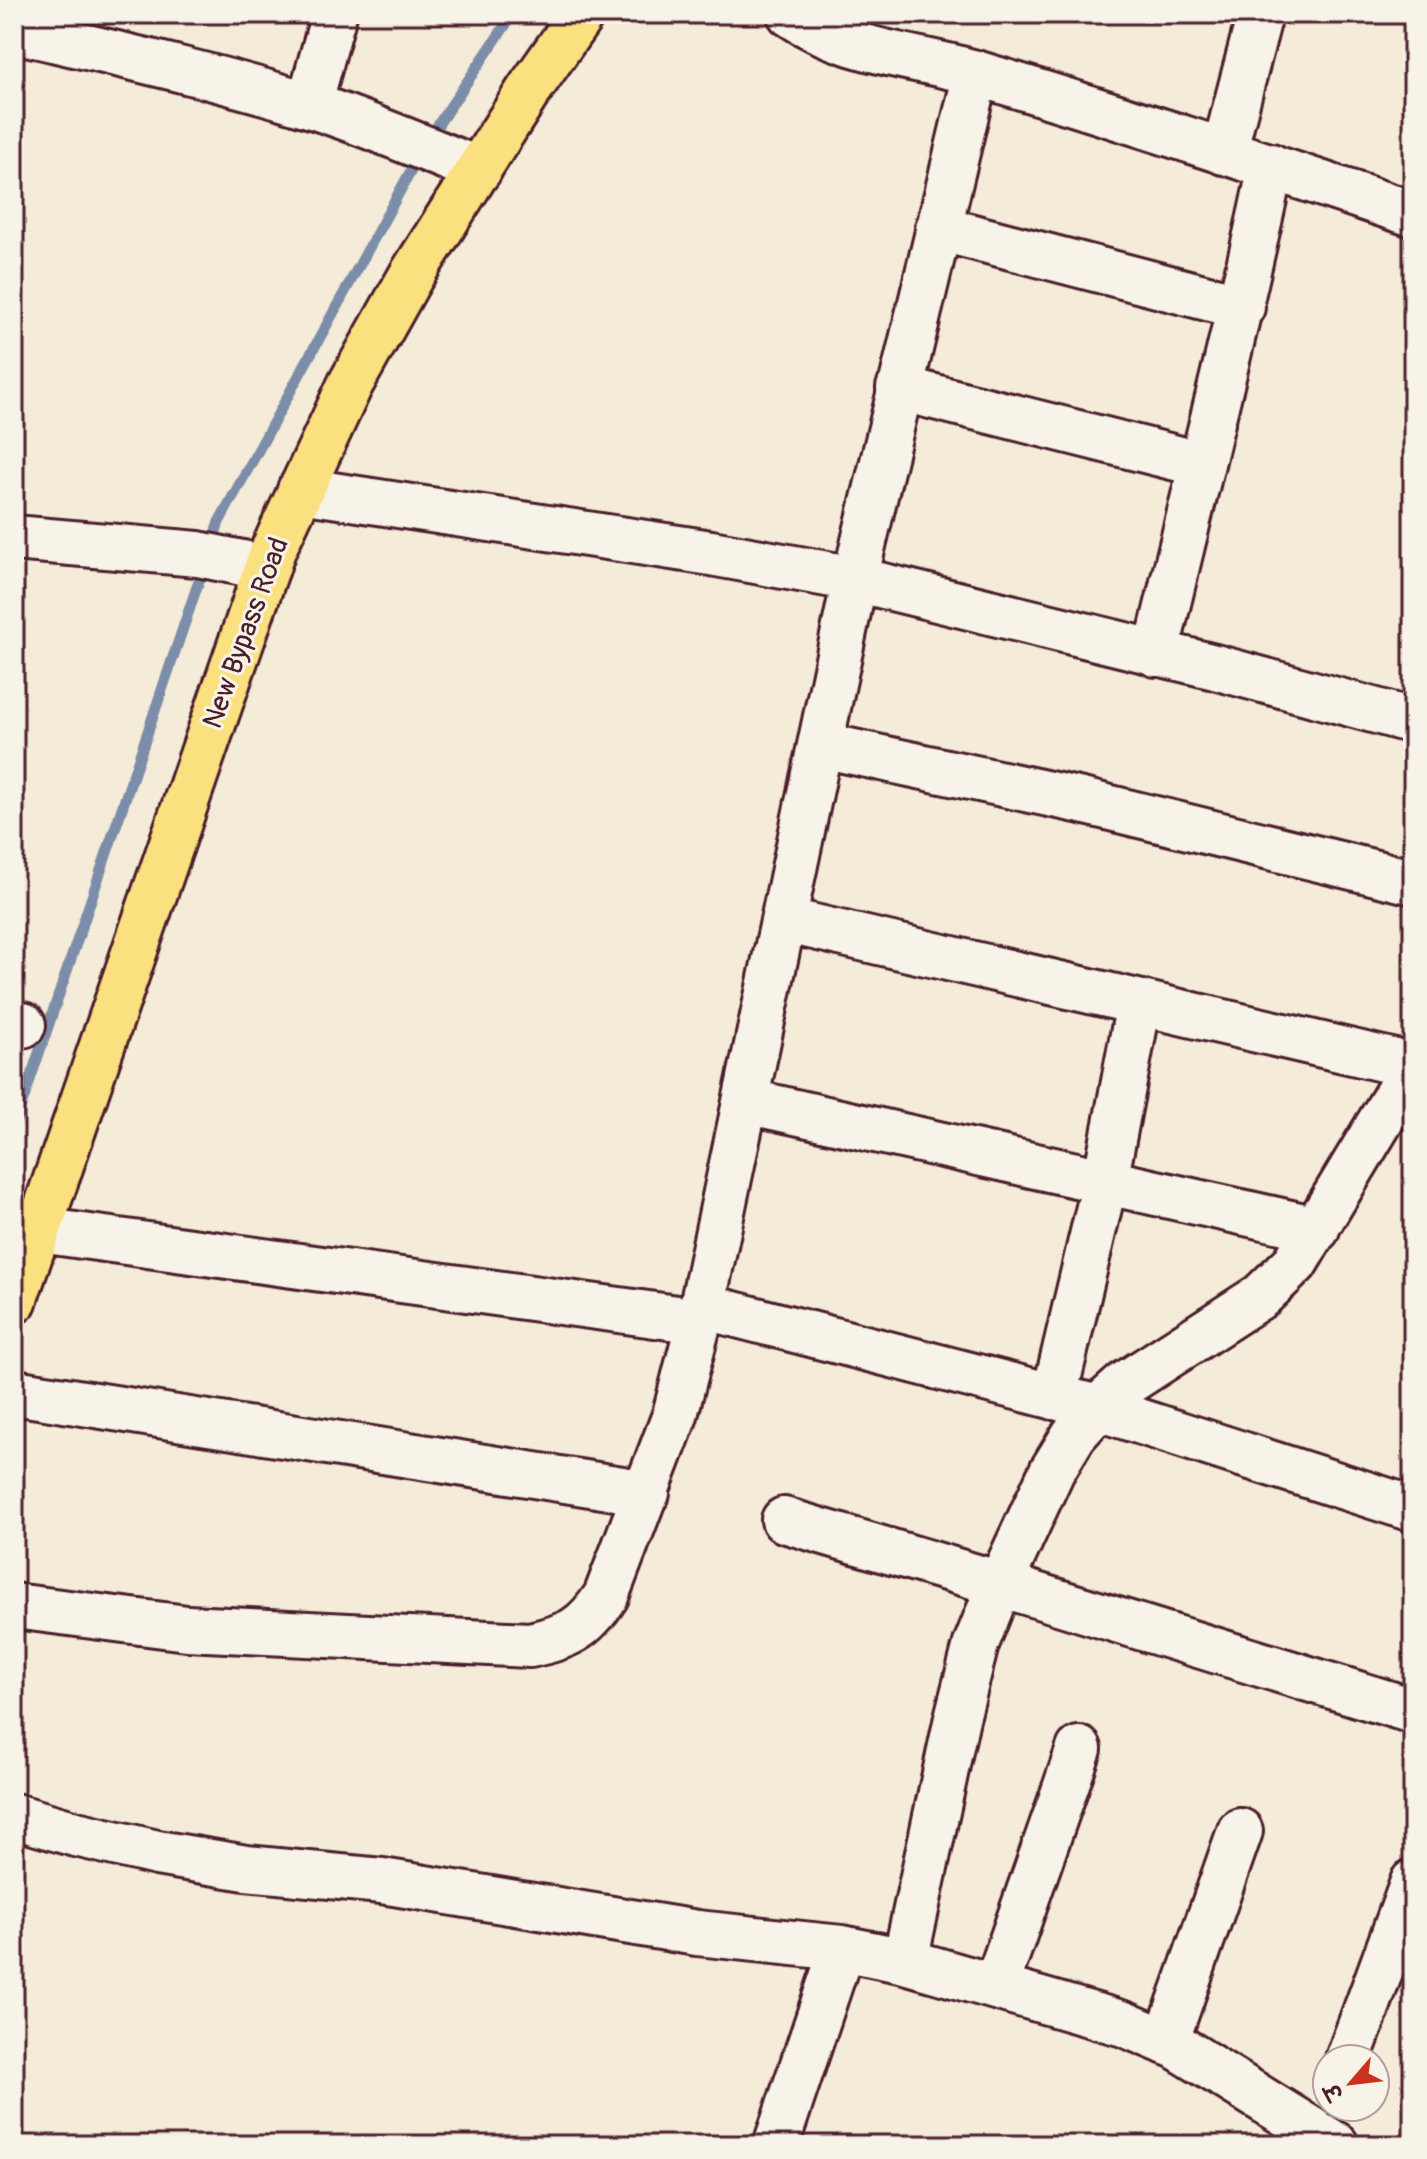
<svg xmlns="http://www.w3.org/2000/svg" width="1427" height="2159" viewBox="0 0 1427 2159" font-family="Pangolin,'Playpen Sans Deva',sans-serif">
<rect width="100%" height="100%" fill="#f4ebd9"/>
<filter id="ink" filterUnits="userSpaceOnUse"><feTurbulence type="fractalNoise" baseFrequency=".0125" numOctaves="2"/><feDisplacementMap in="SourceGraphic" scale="16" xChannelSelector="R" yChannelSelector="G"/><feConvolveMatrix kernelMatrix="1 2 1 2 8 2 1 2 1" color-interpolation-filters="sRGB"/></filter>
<g filter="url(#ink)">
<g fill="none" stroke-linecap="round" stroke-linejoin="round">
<!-- stream -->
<path stroke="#7c8da9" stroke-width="11" d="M427,141L513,14
M211,546L219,522L419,156
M14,1127L205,563"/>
<!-- minor casing -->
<g stroke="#4a1f2b" stroke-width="50">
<path id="minor" d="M790,14C846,53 915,55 979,74C1125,118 1269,166 1413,214
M14,30C112,53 212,75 309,105C367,123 422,148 479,170
M309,105L334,14
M1224,152L1260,14
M938,228L1242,307
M899,388L1200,464
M300,490L711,553L855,579L1215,667L1413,721
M14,538L198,554L267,568
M1156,654C1194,491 1237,330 1271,166
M821,745L1082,801L1413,882
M784,920L1413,1066
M14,1025H23
M746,1101L1317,1229
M39,1230L699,1321
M702,1306L1098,1408L1413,1509
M14,1392L647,1493
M1054,1397L1105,1182L1139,1003
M784,1520L1000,1584L1413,1711
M14,1606L187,1628L530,1645C569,1636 584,1630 606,1596L675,1415L699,1321L855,579L976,73
M14,1816L76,1834L157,1853L246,1868L382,1881L697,1933L842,1948L905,1961L1124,2024L1176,2046L1336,2145
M905,1961L957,1718L976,1644L1000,1584L1052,1471L1074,1435L1098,1408L1125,1384L1261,1296L1295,1263L1413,1067
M996,1986L1079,1749
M1166,2042L1240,1831
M1348,2059L1413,1882
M776,2145L842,1948"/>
</g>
<!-- major casing -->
<g stroke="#4a1f2b" stroke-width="50">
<path id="major" d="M14,1301L273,550L350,385L411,276L529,90L582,14"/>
</g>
<!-- minor -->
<use href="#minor" stroke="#f7f3e8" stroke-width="44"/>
<!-- major -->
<use href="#major" stroke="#fbe080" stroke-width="44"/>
</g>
</g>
<g text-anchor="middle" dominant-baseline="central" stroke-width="6" stroke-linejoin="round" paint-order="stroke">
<!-- street labels -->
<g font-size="28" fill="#4a1f2b" stroke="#f7f3e8">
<text transform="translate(246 633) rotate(-70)">New Bypass Road</text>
</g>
</g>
<!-- margin -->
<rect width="1427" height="2159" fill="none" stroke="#f7f3e8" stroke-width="48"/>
<rect x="24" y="24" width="1379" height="2111" fill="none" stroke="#4a1f2b" stroke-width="3" filter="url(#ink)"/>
<!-- north arrow -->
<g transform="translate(1351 2083) rotate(242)"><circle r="38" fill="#f7f3e8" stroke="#b29e9c" stroke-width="2"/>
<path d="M0-6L14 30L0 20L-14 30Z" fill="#c8321e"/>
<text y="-12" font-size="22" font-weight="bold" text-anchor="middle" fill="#4a1f2b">उ</text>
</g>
</svg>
